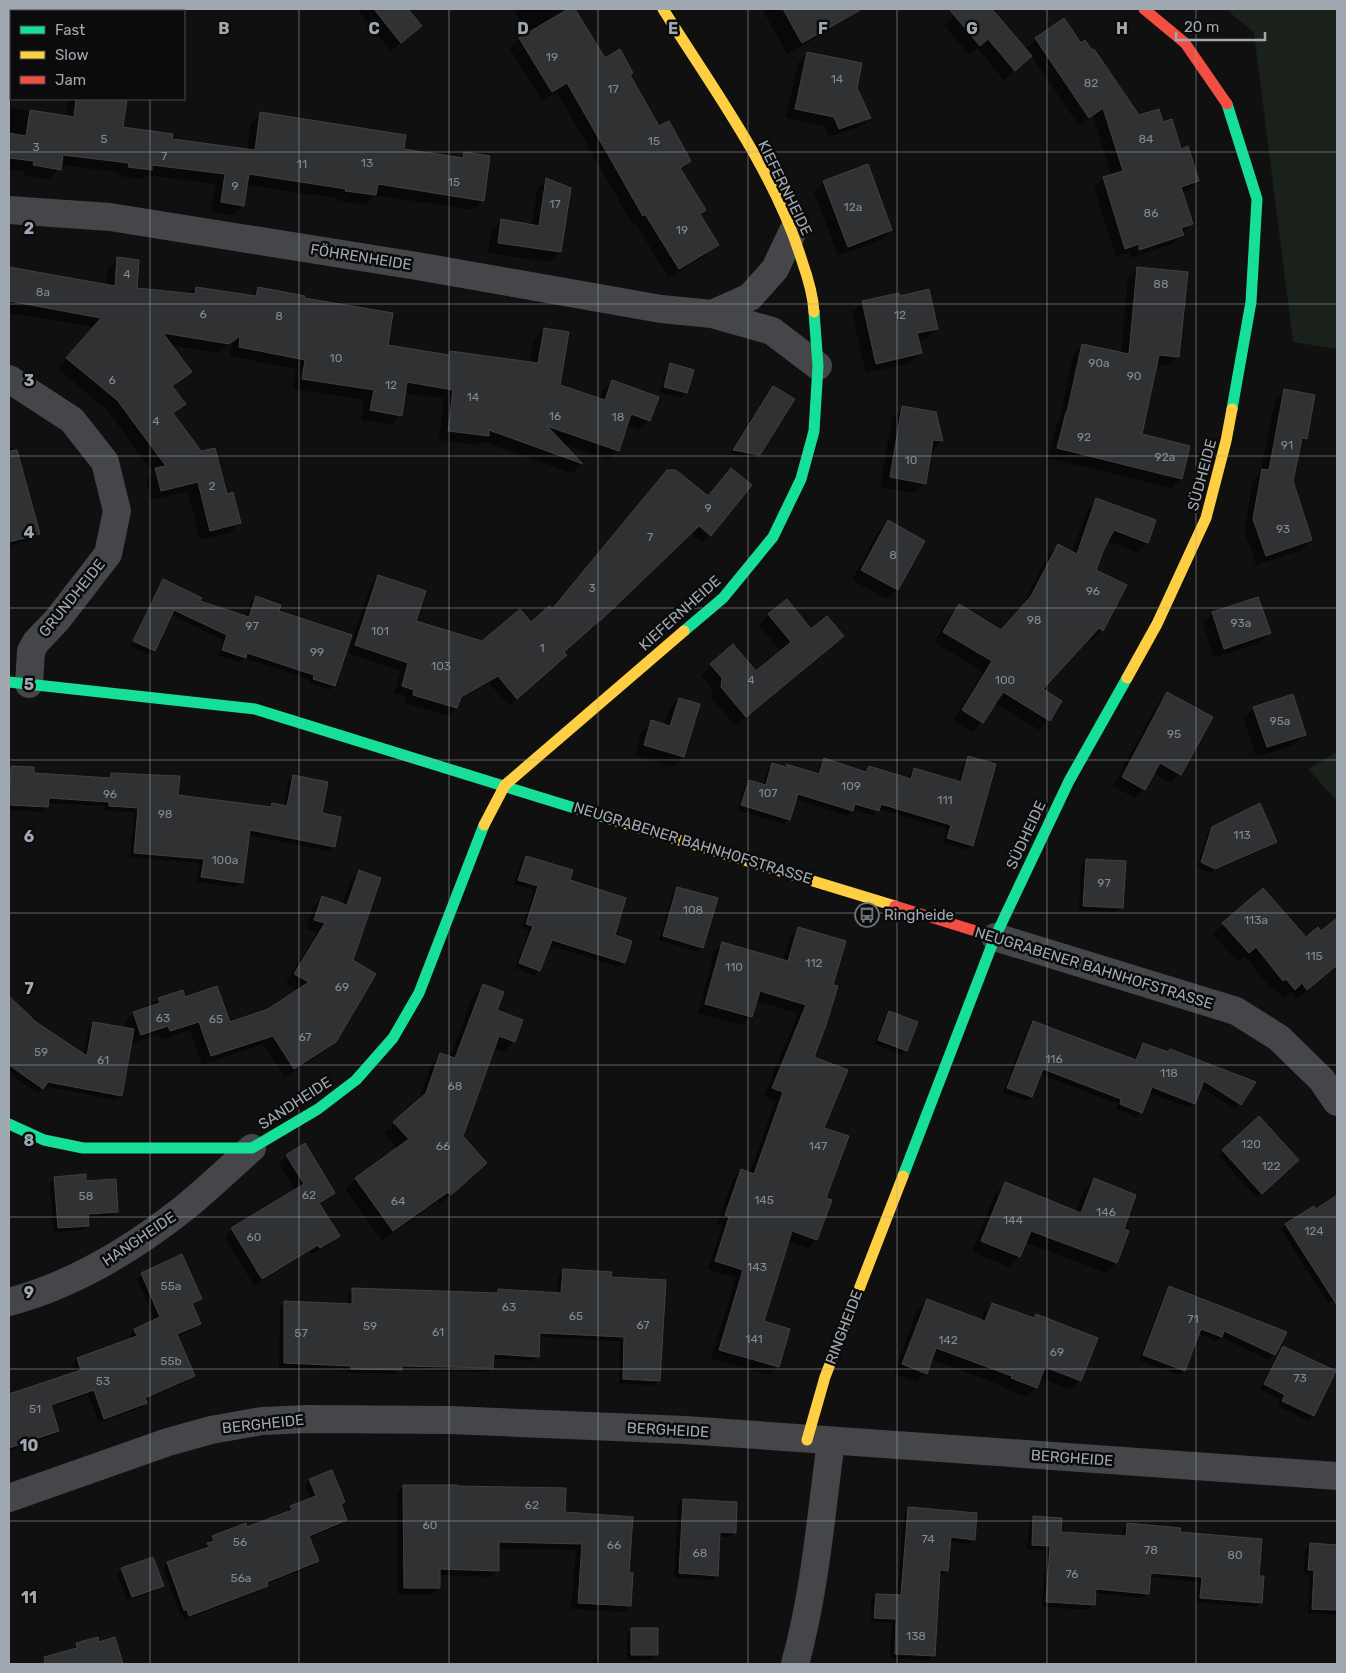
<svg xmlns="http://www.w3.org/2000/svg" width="1346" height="1673" viewBox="0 0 1346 1673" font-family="Rubik,sans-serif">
<rect width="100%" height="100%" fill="#101010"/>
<!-- green -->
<path fill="#1a211a" d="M1226,9H1337V349L1293,342L1254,33Z
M1337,752V801L1308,769Z"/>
<!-- shadow -->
<path fill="#0007" d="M357,9H406L420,26L391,51Z
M513,9H574L605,60L629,76L659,128L690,161L680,170L705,210L699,216L717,245L707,254L669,278L635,223L633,225L557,92L542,101L510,49L520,39L528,34Z
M762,9H819L828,27L819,36L787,54Z
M949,9H997L994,12L1025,50L1036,39L1064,20L1080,44L1139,117L1162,124L1181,150L1198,181L1189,190L1181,192L1191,224L1173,244L1130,258L1131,252L1116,257L1094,187L1103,178L1112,176L1093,116L1079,126L1031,55L1004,80L977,48L969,55L944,25L954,15Z
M807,54L856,88L869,118L860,127L829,137L825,126L786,118L798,63Z
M71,99H125L122,129L171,140L247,151L250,124L260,114L403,150L459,159L464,154L483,200L472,210L375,195L365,205L336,200V198L246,185L243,205L233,215L211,212L215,184L145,175L141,179L119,176V172L60,165L59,169L49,179L24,175V171L9,169V108L66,117L68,102Z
M547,179L560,252L549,262L488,253L491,231L502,221L531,226L537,189Z
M824,182L891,230L881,240L838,256L814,192Z
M118,259L135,289L190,294L196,288L250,297L258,288L303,299L387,346L446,356L450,353L530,363L534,339L544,329L559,386L599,400L602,391L612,382L649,420L639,430L626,425L618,450L608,460L563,444L581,464L572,473L482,441L478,445L439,440L444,399L404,393L400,415L391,425L361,420L364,400L293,389L296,369L230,356L232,343L219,353L170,345L190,372L171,388L184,404L173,415L226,495L240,523L230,533L200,540L188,491L151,500L146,479L153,472L107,410L58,369L92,327L9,313V268L106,285L108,268Z
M1138,269L1178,356L1168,366L1155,365L1141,435L1181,478L1172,488L1048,458L1057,423L1059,421L1073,355L1082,345L1121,353L1128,278Z
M899,297L936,328L926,339L918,341L921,353L910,363L866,373L852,313L863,302Z
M670,365L686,393L681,398L660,392L666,370Z
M773,387L759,454L754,459L729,454L768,392Z
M1285,391L1306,438L1299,445L1292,481L1311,540L1301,550L1256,565L1244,530L1253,481L1261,472L1275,401Z
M902,408L935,413L942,441L932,451H930L925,483L914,493L880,487L892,418Z
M9,446L17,452L39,533L32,540L9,546V518L16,516L9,512Z
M659,480L710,535L702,543L690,533L592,628L591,627L563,652L557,663L509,706L489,683L458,700L456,708L448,716L405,703L407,697L394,693L401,671L348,653L371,584L379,576L414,622L483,643L531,624L553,609Z
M1097,500L1147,542L1137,552L1107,541L1095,570L1102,630L1093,640L1089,638L1041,689L1060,701L1049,720L1039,730L995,703L982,722L973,732L953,720L983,672L934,642L950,616L960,606L1001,631L1022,607L1048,555L1058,546L1072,553L1087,510Z
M889,522L897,589L887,599L852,580L878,532Z
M163,580L199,602L246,618L251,602L256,597L277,612L334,686L329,690L309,683L310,680L244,658L240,662L218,655L223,640L172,615L154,651L149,655L130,646L159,585Z
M1213,613L1269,633L1259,643L1214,658L1203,623Z
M769,615L811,631L832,646L735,726L712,698V688L701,675L711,665L756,672L781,652L759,625Z
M1168,694L1180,774L1171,783L1153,773L1144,789L1135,798L1113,786L1158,703Z
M679,699L699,705L683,757L673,767L635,755L641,732L652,722L664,726L669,709Z
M1254,708L1304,734L1294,745L1256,757L1244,718Z
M968,757L972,845L967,850L943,843L947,829L878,809L873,816L853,809L847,816L795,799L789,819L784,824L737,810L745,786L750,782L763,786L768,769L773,764L784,768L786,766L817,775L820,764L825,760L864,772L869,768L908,780L909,774L914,770L958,782L964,762Z
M9,767L33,768V775L107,779L112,774L177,796L268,808L272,804L284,807L288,781L293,776L320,814L334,846L329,851L249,835L242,882L237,887L197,882L199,863L130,857L134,812L105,811V806L47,803V807L42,812L9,810Z
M1212,828L1276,842L1271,846L1209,873L1197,867L1207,833Z
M526,857L568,881L613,936L624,962L619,967L549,945L539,971L534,975L515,968L529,930L522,928L534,890L514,884L521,862Z
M1086,860L1122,907L1117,912L1079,910L1081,865Z
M359,872L335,1041L325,1051L285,1077L263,1044L202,1065L190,1030L161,1040L159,1034L130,1044L121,1095L116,1100L44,1086L38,1093L9,1073V1057L30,1027L83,1055L89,1028L93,1023L127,1029L125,1022L134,1013L150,1007L159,999H184L229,1024L269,1010L298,991L286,983L317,933L306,929L313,907L322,898L342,905L350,881Z
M678,888L702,947L698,952L659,940L673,893Z
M1223,924L1306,939L1321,932L1330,925L1337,935V961L1324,976L1297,999L1291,992L1284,999L1275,988L1272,990L1245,956L1238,962L1213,934Z
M798,929L813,1058L823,1129L825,1199L816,1240L808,1248L788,1241L763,1322L777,1367L769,1375L711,1358L736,1278L708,1269L722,1225L717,1224L733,1179L741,1170L750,1173L775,1101L764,1096L798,1013L756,1001L751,1016L743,1025L698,1013L714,952L723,944L783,961L790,937Z
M484,986L496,1011L514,1041L504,1052L494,1048L462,1136L475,1173L440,1204L438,1201L382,1241L345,1189L356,1179L398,1149L384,1133L417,1103L431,1065L441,1055L450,1058L473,996Z
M889,1013L906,1050L902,1055L874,1044L885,1017Z
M1033,1022L1134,1060L1138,1049L1143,1044L1255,1082L1236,1109L1200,1087L1194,1103L1190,1108L1148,1092L1141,1112L1136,1117L1116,1109L1118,1104L1040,1074L1031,1096L1027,1101L1003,1093L1028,1027Z
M1259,1118L1293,1164L1256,1197L1219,1156Z
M304,1145L333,1192L319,1204L338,1235L331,1243L312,1255L310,1251L254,1286L225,1237L232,1229L295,1191L279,1164L286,1156Z
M55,1178L85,1182L117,1211L112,1216L87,1218L88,1225L83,1230L53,1232L50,1183Z
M1094,1180L1122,1229L1127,1231L1116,1263L1106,1273L1025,1242L1019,1256L1009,1267L972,1252L995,1194L1005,1184L1076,1212L1084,1190Z
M1337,1196V1298L1328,1303L1281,1229L1286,1225L1315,1211Z
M563,1271L610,1279L659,1380L654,1385L619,1384L620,1341L539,1337L538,1356L533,1361L492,1358V1368L487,1372L400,1370L396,1374L346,1373V1371L279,1368L280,1307L285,1302L348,1305V1294L353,1289L494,1295L499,1290L557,1294L558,1275Z
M142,1274L201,1298L192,1305L199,1323L194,1329L176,1337L193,1376L188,1381L145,1400L146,1403L141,1408L99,1423L88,1395L50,1407L58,1430L53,1435L9,1451V1395L75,1373L72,1364L77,1359L132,1340L130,1335L135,1330L155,1321L137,1279Z
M1170,1287L1285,1333L1274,1355L1269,1360L1221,1337L1216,1341L1198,1334L1184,1370L1179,1375L1139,1360L1165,1292Z
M927,1301L980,1321L983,1314L993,1304L1033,1319L1036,1316L1080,1380L1071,1390L1039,1378L1036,1387L1026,1397L1003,1388V1386L931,1359L926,1373L916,1382L894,1374L917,1310Z
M1284,1347L1334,1371L1313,1416L1308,1421L1278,1406L1281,1400L1260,1389L1279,1352Z
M310,1480L343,1502L340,1505L346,1520L341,1525L308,1538L317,1561L312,1566L266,1584L262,1590L184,1620L182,1614H180L163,1568L168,1563L203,1549L209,1544L208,1542L213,1537L247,1529L287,1514L286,1512L291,1507L311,1499L305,1485Z
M404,1486L564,1514L630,1606L623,1612L571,1609L576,1550L498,1549V1570L491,1577L439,1575V1588L432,1594H398L397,1493Z
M683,1500L735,1533L730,1537H719L717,1575L712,1580L674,1578L678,1505Z
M909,1508L973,1539L969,1544L949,1542L947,1570L942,1575L938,1574L934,1655L929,1660L890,1658L892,1623L870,1622L871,1600L876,1595L897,1596L904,1513Z
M1034,1517L1060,1533L1122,1537L1123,1529L1128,1524L1179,1534L1257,1577L1261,1602L1256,1607L1196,1602L1198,1582L1150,1577L1148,1593L1143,1598L1094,1593L1093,1605L1089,1610L1042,1607L1046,1550L1027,1549L1029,1522Z
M1310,1545L1337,1546V1615L1308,1613L1309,1575L1304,1574L1305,1550Z
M122,1569L162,1585L157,1590L127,1601L117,1574Z
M631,1630L657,1655L652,1659L627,1660V1634Z
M98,1643L119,1664H64L62,1657L72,1651L76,1644Z
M596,1659L602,1664H591Z"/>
<!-- building -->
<path fill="#303133" stroke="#3e4144" d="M374,9H408L422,26L401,43Z
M568,9H575L605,58L620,49L633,73L630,75L659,126L669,121L691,161L680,168L706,210L700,214L719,245L679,269L645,214L643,216L567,83L552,92L519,38Z
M783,9H862L802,43Z
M949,9H992L1032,56L1015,71L988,39L980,46Z
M1064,18L1081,43L1085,40L1092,50L1094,49L1139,115L1159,109L1163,122L1172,119L1181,149L1188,146L1199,181L1181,187L1193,224L1181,228L1184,235L1139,250V244L1125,249L1103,177L1123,171L1103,108L1089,118L1035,38Z
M807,52L862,63L857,88L871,118L839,129L834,117L795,109Z
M76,99H127L123,127L173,134L172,139L255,150L260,112L406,135L404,149L463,158L464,152L490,156L484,201L378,184L376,195L345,191L346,189L249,174L244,206L221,202L225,174L152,165V170L128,167L129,163L63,155L61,170L33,165L34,161L9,158V133L26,136L30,110L74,117Z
M868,164L892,230L848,247L823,181Z
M546,178L571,188L561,252L498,243L501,219L539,226Z
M117,257L139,260L137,288L195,294L196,287L256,296L258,287L305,296L304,298L393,313L388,345L449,355L450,351L538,363L544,328L569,332L560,385L605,400L612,380L659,397L650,421L631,414L619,451L547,426L583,464L489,430V436L448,431L453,390L407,382L402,416L370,410L374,390L302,379L305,360L239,347L240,336L229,344L163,333L192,372L172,386L186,404L173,413L201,451L215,448L227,494L233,492L241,523L210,531L198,482L161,491L155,468L166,466L117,400L66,358L101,318L9,301V267L115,286Z
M1137,267L1188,272L1179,357L1159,355L1142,434L1190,446L1182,479L1057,448L1066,412H1067L1082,344L1129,354Z
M929,289L938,329L917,333L922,353L876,364L862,301L899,293L900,296Z
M670,363L694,370L687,393L664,387Z
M773,386L795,399L788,410L760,455L733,450Z
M1284,389L1315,395L1307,439L1302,438L1293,481L1312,540L1266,556L1253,519L1262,469L1269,470Z
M902,406L936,412L943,441L933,440L926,484L890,477Z
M17,450L40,534L9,542V451Z
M731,468L752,485L711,536L699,526L600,621V620L564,652L567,655L517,699L498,676L461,697L457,708L413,695L414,690L402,686L408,663L355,645L378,575L426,591L416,621L482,641L520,609L531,622L549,606L553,608L667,470H676L708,496Z
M1096,498L1156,520L1148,543L1114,530L1104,549L1096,570L1127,585L1103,631L1099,628L1043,689L1062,701L1050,721L1003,692L983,723L962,710L992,661L943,632L959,604L1001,630L1031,596L1058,544L1077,554Z
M888,520L925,541L898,590L861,570Z
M163,579L202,598L200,601L249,617L256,596L281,605L279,611L352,635L335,686L313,679L314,675L247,653L246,658L222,650L227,635L174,610L155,651L133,641Z
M1258,597L1271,633L1224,649L1212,612Z
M787,599L811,629L827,616L844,636L746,717L721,687L722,678L710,664L733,644L756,671L791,642L768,614Z
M1167,692L1213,717L1181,775L1160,763L1145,790L1122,777Z
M1293,694L1306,735L1267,747L1253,707Z
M679,698L700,704L684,757L644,745L651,720L670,726Z
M968,756L996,764L973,846L947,838L951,825L881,804L879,811L855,804L853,811L798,794L790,820L741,805L749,780L766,785L772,763L789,768L786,764L819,774L824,758L866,772L869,766L911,779L914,768L961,782Z
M11,766L34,767V773L111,778V773L180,776L178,795L271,807L272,803L287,806L293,775L328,782L322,813L341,817L335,847L250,830L243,883L201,877L204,859L134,853L138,808L109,806V802L49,798L48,807L9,805Z
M1260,803L1277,842L1215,869L1201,862L1212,827Z
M526,856L573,870L570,880L626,898L615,935L632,941L625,963L552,940L540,971L519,963L533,926L526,924L538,886L518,880Z
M1086,859L1126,861L1123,908L1083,906Z
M359,870L381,878L353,960L376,974L336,1042L294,1069L273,1036L211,1056L199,1022L170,1031L168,1026L141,1035L133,1012L160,1003L158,998L183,990L185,997L217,986L230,1022L268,1009L309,982L294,974L325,923L314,920L322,896L347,905Z
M677,887L718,898L703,948L663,936Z
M1263,888L1306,937L1318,927L1321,931L1337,918V965L1307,990L1302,983L1295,990L1286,979L1283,981L1256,947L1249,953L1222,923Z
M798,927L846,941L833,985L838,986L826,1025L814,1057L848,1070L824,1128L849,1136L826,1198L832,1200L817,1240L792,1231L764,1321L790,1329L779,1367L719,1350L743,1270L715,1261L729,1217L725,1215L741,1169L754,1174L783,1092L772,1088L806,1005L760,991L752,1017L705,1004L722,942L788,961Z
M483,984L504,992L497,1010L523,1020L515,1042L499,1036L463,1136L487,1163L451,1195L448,1192L393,1231L355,1178L409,1139L393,1122L426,1093L440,1053L455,1058Z
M9,996L36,1022L87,1056L93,1022L134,1029L122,1096L48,1082L43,1089L9,1065Z
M889,1011L918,1022L907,1051L878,1040Z
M1033,1021L1136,1060L1143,1043L1168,1052L1170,1049L1256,1082L1241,1105L1204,1081L1195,1104L1152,1087L1142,1113L1120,1104L1121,1099L1043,1069L1032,1097L1007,1088Z
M1259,1116L1299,1160L1262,1194L1222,1150Z
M305,1143L335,1193L319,1203L340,1236L320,1248L318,1245L262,1279L231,1228L304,1184L286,1155Z
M86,1174V1181L116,1179L118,1212L88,1214L89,1226L58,1228L54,1177Z
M1094,1178L1136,1195L1124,1229L1129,1231L1117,1263L1031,1231L1020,1257L981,1241L1005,1182L1081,1213Z
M1337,1195V1305L1285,1224L1314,1206L1316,1209Z
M182,1254L202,1299L192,1303L201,1324L177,1334L195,1376L145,1398L147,1403L104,1419L94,1390L51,1405L59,1431L9,1448V1394L81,1370L77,1358L137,1336L134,1329L160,1317L141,1273Z
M563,1269L612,1272L611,1277L666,1280L660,1381L623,1379L624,1337L540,1333L539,1357L494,1354L493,1368L402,1366V1370L351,1369V1366L284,1363V1301L352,1304V1288L498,1293V1289L561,1293Z
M1169,1286L1287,1332L1275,1355L1224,1331L1222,1337L1201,1329L1185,1371L1143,1355Z
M927,1299L985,1321L992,1303L1034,1318L1036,1314L1098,1338L1081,1381L1045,1367L1037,1388L1011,1378L1012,1376L936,1348L927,1374L902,1364Z
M1283,1346L1336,1371L1314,1416L1282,1401L1285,1395L1264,1384Z
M332,1470L345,1502L341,1504L347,1520L309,1536L319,1561L267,1582L268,1586L189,1616L187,1610H184L167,1562L209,1547L207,1543L214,1541L212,1536L246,1523L247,1527L292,1510L290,1506L316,1496L309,1479Z
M403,1485H457V1486L566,1488L565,1512L633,1517L629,1573H633L631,1606L578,1603L582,1544L499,1542V1571L440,1569V1588H404Z
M683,1499L737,1502L736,1533L720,1532L718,1576L679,1573Z
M908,1507L977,1513L975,1540L951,1537L948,1571L940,1570L935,1656L895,1654L896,1619L874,1618L876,1594L901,1595Z
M1033,1516L1062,1518L1061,1532L1126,1536L1127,1523L1181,1528L1180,1532L1262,1539L1259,1576H1264L1262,1603L1200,1598L1202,1577L1151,1573L1149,1594L1096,1589L1095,1605L1046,1602L1050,1546L1032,1545Z
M1310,1543L1337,1545V1610L1312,1609L1314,1570H1308Z
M153,1557L164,1586L132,1597L121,1568Z
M631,1628H658V1655H631Z
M98,1637L99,1642L115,1637L123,1664H45L44,1657L77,1648L76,1643Z"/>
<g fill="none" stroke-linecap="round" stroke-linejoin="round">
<!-- street -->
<path stroke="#444649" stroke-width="28" d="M9,210L110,217L417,266L661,309L712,314L772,331L818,366
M712,314L750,297L775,269L793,231
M9,379L72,420L105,462L117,511L108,554L57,620L36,642L31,651L29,684
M995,937L1236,1011L1279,1038L1322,1080L1337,1102
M9,1302C73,1285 131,1250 183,1209C207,1190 229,1168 252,1148
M9,1498L168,1442L211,1430L262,1421L308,1419L450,1420L685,1430L1337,1476
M795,1664C815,1592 821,1515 831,1441"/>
<!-- fast -->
<path stroke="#16e098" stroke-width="11" d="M1227,104L1257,199L1251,302L1232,409
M684,631L723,598L773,537L801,479L814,431L818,366L814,312
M9,682L255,709L610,819
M9,1124L44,1140L83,1148H252L318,1109L356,1080L393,1038L419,993L484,825
M903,1176L995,937L1069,781L1127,678"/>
<!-- slow -->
<path stroke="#ffcf43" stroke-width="11" d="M663,9C713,89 774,170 802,261C808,278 813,294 814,312
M1127,678L1157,624L1206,518L1226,441L1232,409
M610,819L895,906
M484,825L505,785L684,631
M807,1440L825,1377L903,1176"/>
<!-- jam -->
<path stroke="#f24e42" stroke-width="11" d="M1144,9L1185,43L1227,104
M895,906L995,937"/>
</g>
<!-- grid -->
<path fill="none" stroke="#a0a8b2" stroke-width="1" stroke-opacity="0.55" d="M150,9V11M299,9V1664M449,9V1664M598,9V1664M748,9V1664M897,9V1664M1047,9V1664M1196,9V1664M150,99V1664M9,152H1337M9,304H1337M9,456H1337M9,608H1337M9,760H1337M9,913H1337M9,1065H1337M9,1217H1337M9,1369H1337M9,1521H1337"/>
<!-- icons -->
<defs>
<g id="bus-ring" transform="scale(1.25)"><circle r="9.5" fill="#0b0b0c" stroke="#6e7379" stroke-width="1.5"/><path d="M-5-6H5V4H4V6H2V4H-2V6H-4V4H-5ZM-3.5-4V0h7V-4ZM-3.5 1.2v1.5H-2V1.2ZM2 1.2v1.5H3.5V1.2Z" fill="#6e7379"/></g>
</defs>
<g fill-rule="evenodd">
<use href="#bus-ring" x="867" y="915"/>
</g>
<g text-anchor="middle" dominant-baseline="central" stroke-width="5" stroke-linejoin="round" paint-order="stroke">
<!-- number labels -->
<g font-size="12" fill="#848a92">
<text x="552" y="57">19</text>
<text x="837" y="79">14</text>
<text x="1091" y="83">82</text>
<text x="613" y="89">17</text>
<text x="104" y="139">5</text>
<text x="1146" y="139">84</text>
<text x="654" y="141">15</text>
<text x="36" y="147">3</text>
<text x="164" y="156">7</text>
<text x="367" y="163">13</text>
<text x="302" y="164">11</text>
<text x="454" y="182">15</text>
<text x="235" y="186">9</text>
<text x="555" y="204">17</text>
<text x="853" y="207">12a</text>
<text x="1151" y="213">86</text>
<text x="682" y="230">19</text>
<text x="127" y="274">4</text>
<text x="1161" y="284">88</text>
<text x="43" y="292">8a</text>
<text x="203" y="314">6</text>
<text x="900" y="315">12</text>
<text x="279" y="316">8</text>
<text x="336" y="358">10</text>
<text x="1099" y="363">90a</text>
<text x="1134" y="376">90</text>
<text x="112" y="380">6</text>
<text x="391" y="385">12</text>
<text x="473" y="397">14</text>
<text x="555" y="416">16</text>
<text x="618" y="417">18</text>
<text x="156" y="421">4</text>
<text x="1084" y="437">92</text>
<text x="1287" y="445">91</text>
<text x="1165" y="457">92a</text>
<text x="911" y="460">10</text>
<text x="212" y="486">2</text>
<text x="708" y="508">9</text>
<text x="1283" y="529">93</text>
<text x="650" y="537">7</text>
<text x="893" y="555">8</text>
<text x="592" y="588">3</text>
<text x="1093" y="591">96</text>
<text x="1034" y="620">98</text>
<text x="1241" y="623">93a</text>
<text x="252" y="626">97</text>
<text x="380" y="631">101</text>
<text x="542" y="648">1</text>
<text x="317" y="652">99</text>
<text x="441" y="666">103</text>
<text x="751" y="680">4</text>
<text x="1005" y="680">100</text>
<text x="1280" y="721">95a</text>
<text x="1174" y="734">95</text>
<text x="851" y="786">109</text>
<text x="768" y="793">107</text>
<text x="110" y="794">96</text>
<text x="945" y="800">111</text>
<text x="165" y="814">98</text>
<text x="1242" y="835">113</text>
<text x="225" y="860">100a</text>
<text x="1104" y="883">97</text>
<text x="693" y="910">108</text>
<text x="1256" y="920">113a</text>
<text x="1314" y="956">115</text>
<text x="814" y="963">112</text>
<text x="734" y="967">110</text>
<text x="342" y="987">69</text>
<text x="163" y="1018">63</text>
<text x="216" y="1019">65</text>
<text x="305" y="1037">67</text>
<text x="41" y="1052">59</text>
<text x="1054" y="1059">116</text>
<text x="103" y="1060">61</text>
<text x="1169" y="1073">118</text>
<text x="455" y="1086">68</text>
<text x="1251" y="1144">120</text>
<text x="443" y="1146">66</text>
<text x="818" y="1146">147</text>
<text x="1271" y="1166">122</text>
<text x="309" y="1195">62</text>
<text x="86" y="1196">58</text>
<text x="764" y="1200">145</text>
<text x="398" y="1201">64</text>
<text x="1106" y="1212">146</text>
<text x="1013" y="1220">144</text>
<text x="1314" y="1231">124</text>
<text x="254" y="1237">60</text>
<text x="757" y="1267">143</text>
<text x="171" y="1286">55a</text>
<text x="509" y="1307">63</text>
<text x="576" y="1316">65</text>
<text x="1193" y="1319">71</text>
<text x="643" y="1325">67</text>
<text x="370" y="1326">59</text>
<text x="438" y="1332">61</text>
<text x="301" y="1333">57</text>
<text x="754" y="1339">141</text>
<text x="948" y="1340">142</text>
<text x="1057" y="1352">69</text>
<text x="171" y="1361">55b</text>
<text x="1300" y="1378">73</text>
<text x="103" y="1381">53</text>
<text x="35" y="1409">51</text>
<text x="532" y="1505">62</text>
<text x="430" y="1525">60</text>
<text x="928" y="1539">74</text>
<text x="240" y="1542">56</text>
<text x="614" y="1545">66</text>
<text x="1151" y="1550">78</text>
<text x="700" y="1553">68</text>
<text x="1235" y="1555">80</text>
<text x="1072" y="1574">76</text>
<text x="241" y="1578">56a</text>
<text x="916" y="1636">138</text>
</g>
<!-- street labels -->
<g font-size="15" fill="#a0a8b2" stroke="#0b0b0c">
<text transform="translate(785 188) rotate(64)">KIEFERNHEIDE</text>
<text transform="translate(361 257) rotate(9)">FÖHRENHEIDE</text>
<text transform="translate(1202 475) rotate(-75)">SÜDHEIDE</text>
<text transform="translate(72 598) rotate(-51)">GRUNDHEIDE</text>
<text transform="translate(680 613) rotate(-42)">KIEFERNHEIDE</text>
<text transform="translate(1026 835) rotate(-65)">SÜDHEIDE</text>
<text transform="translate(693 843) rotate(17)">NEUGRABENER BAHNHOFSTRASSE</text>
<text transform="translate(1094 968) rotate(17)">NEUGRABENER BAHNHOFSTRASSE</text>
<text transform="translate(295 1103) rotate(-33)">SANDHEIDE</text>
<text transform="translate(139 1239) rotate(-34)">HANGHEIDE</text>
<text transform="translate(844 1327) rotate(-69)">RINGHEIDE</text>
<text transform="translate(263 1424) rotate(-6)">BERGHEIDE</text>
<text transform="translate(668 1430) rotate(3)">BERGHEIDE</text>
<text transform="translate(1072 1458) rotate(4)">BERGHEIDE</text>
</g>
<!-- poi labels -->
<g font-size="15" fill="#a0a8b2" stroke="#0b0b0c" text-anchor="start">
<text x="884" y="915">Ringheide</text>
</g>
</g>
<g font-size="16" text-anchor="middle" font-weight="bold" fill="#a0a8b2" stroke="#0b0b0c" stroke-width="5" stroke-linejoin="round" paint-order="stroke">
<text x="224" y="34">B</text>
<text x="374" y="34">C</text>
<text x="523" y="34">D</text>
<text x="673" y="34">E</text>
<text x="823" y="34">F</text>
<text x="972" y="34">G</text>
<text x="1122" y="34">H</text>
<text x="29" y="234">2</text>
<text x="29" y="386">3</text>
<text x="29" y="538">4</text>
<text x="29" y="690">5</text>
<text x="29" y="842">6</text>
<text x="29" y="994">7</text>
<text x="29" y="1146">8</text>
<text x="29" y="1298">9</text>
<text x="29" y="1451">10</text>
<text x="29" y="1603">11</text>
</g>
<!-- border -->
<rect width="1346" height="1673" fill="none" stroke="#a0a8b2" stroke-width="20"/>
<!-- legend -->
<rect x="10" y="10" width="175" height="90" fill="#0b0b0c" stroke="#474a4e"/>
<rect x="20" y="26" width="25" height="8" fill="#16e098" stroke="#474a4e"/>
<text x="55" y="35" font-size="15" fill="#a0a8b2">Fast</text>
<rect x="20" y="51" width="25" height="8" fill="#ffcf43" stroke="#474a4e"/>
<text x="55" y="60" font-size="15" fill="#a0a8b2">Slow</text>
<rect x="20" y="76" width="25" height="8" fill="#f24e42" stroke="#474a4e"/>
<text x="55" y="85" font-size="15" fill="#a0a8b2">Jam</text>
<!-- scale -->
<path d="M1176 32v8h89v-8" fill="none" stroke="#a0a8b2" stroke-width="2.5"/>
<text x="1184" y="32" font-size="15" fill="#a0a8b2" stroke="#0b0b0c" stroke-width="4" paint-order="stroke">20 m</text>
</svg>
